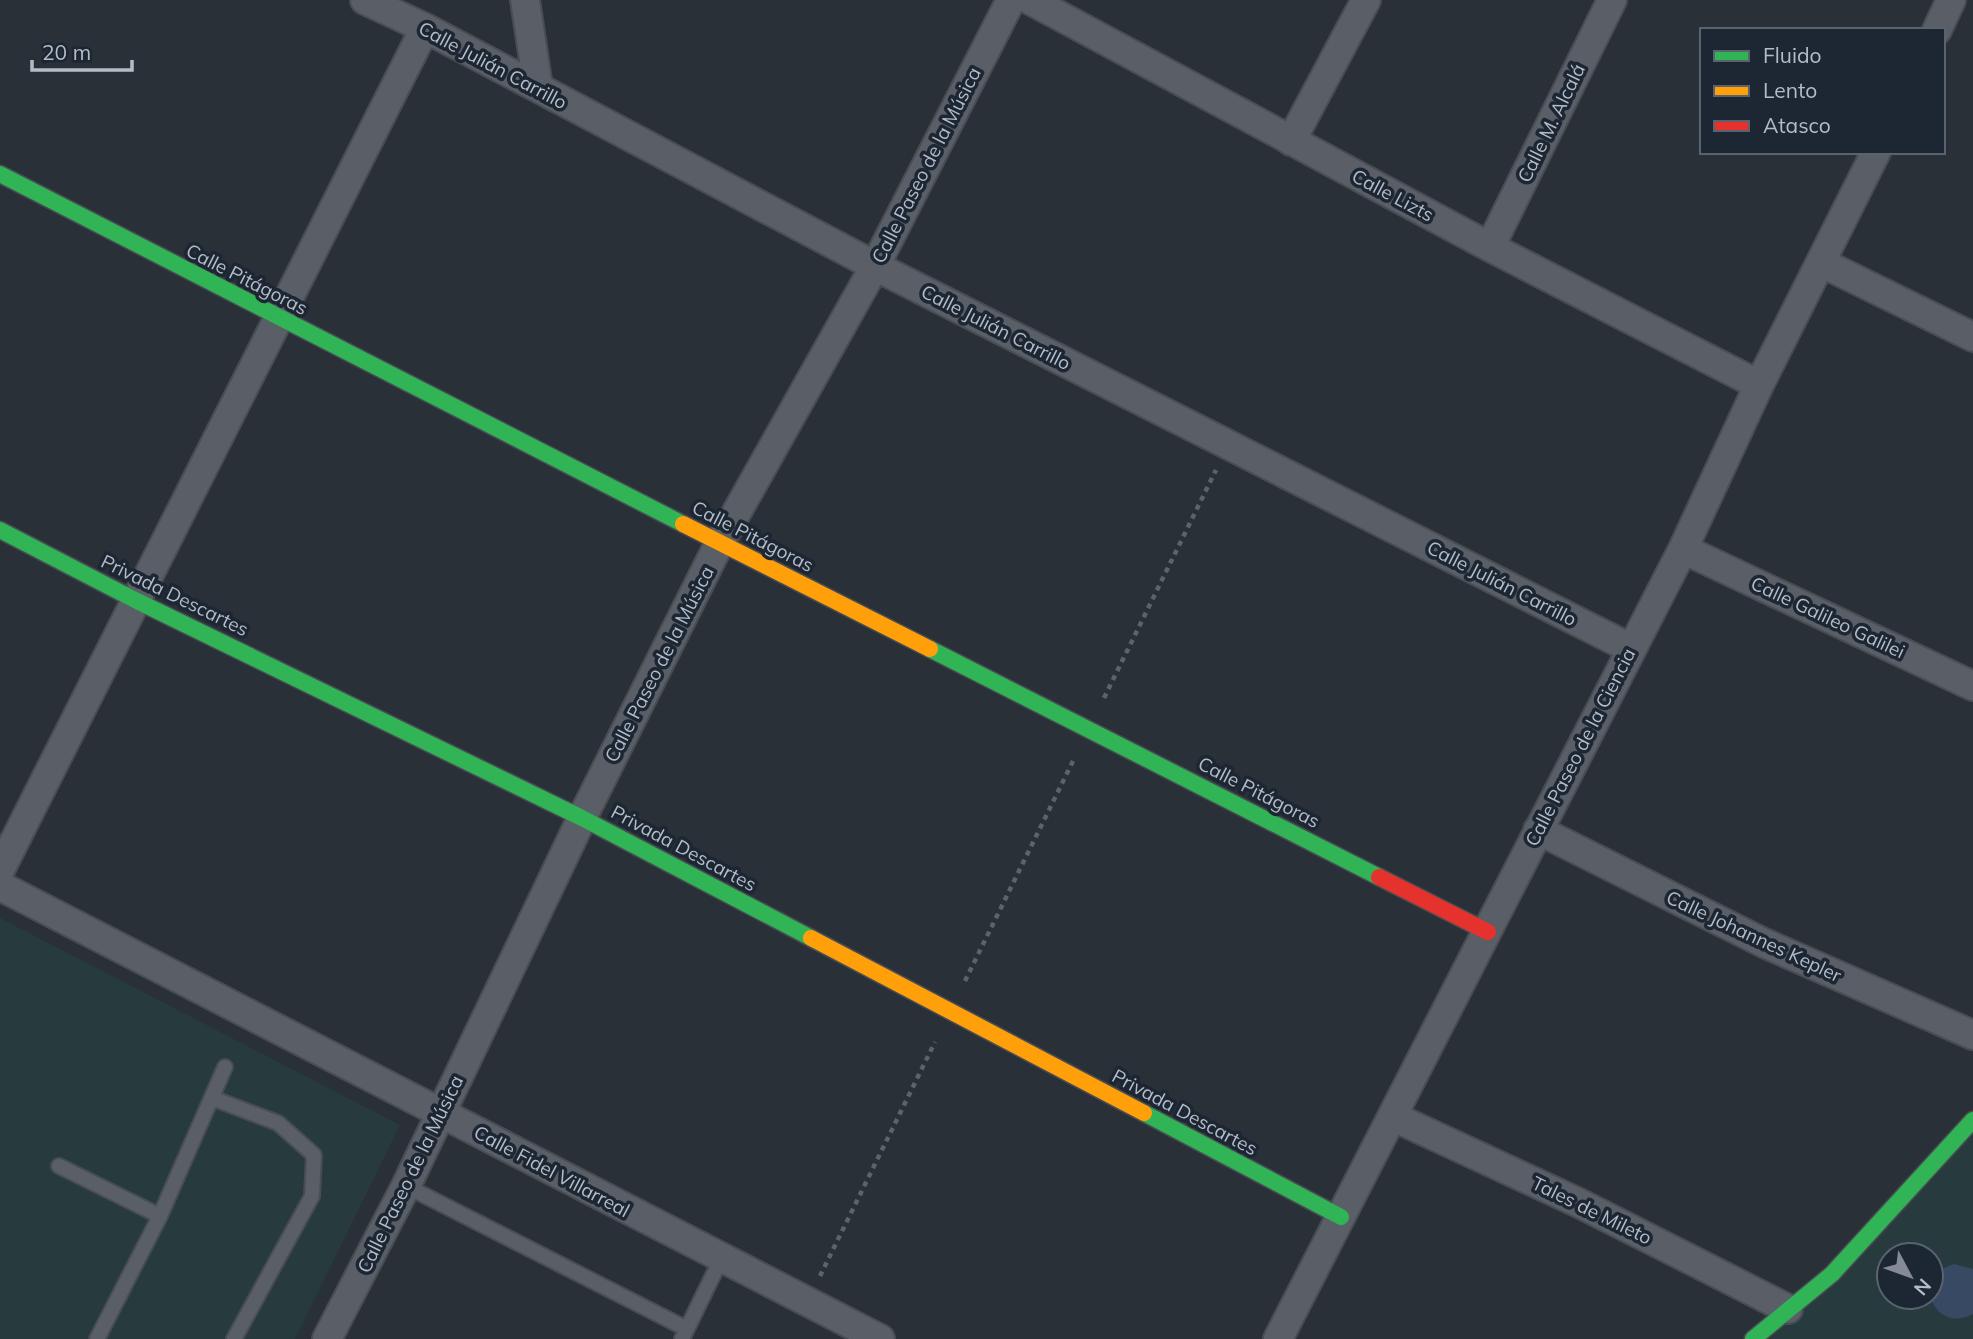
<svg xmlns="http://www.w3.org/2000/svg" width="1973" height="1339" viewBox="0 0 1973 1339" font-family="Mulish,sans-serif">
<rect width="100%" height="100%" fill="#2a3038"/>
<!-- green -->
<path fill="#273a3e" fill-rule="evenodd" d="M0,918L400,1125L295,1339H0Z
M1973,1125V1339H1769ZM1889,1255H1931V1297H1889Z"/>
<!-- water -->
<path fill="#384963" d="M1954,1264L1973,1269V1314C1934,1335 1910,1277 1954,1264Z"/>
<g fill="none" stroke-linecap="round" stroke-linejoin="round">
<!-- lane casing -->
<g stroke="#484c53" stroke-width="18">
<path id="lane" d="M212,1098L278,1123L314,1155L312,1196L234,1339
M59,1166L160,1216
M406,1186L687,1329
M97,1339L160,1216L225,1067
M682,1339L721,1259"/>
</g>
<!-- street casing -->
<g stroke="#484c53" stroke-width="32">
<path id="street" d="M365,0L425,28L875,266L1630,648
M525,0L538,87
M1030,0L1490,247L1759,385
M1937,30L1951,0
M1291,141L1366,0
M1490,247L1612,0
M1822,263L1973,337
M1683,549L1973,686
M1538,830L1764,943L1973,1035
M0,870L425,28
M0,886L880,1339
M1394,1117L1579,1203L1788,1309
M327,1339L406,1186L582,818L720,542L875,266L1011,0
M1278,1339L1683,549L1759,385L1876,152"/>
</g>
<!-- fast casing -->
<g stroke="#484c53" stroke-width="19">
<path id="fast" d="M0,174L683,524
M0,530L135,600L582,818L811,938
M930,649L1379,877
M1144,1113L1341,1217
M1753,1339L1832,1274L1973,1120"/>
</g>
<!-- slow casing -->
<g stroke="#484c53" stroke-width="19">
<path id="slow" d="M683,524L930,649
M811,938L1144,1113"/>
</g>
<!-- jam casing -->
<g stroke="#484c53" stroke-width="19">
<path id="jam" d="M1379,877L1488,932"/>
</g>
<!-- path -->
<path stroke="#5d636a" stroke-width="4.5" stroke-dasharray="5 5" stroke-linecap="butt" d="M1104,698L1216,470
M965,981L1074,759
M820,1276L935,1042"/>
<!-- lane -->
<use href="#lane" stroke="#5a5e66" stroke-width="14"/>
<!-- street -->
<use href="#street" stroke="#5a5e66" stroke-width="28"/>
<!-- fast -->
<use href="#fast" stroke="#30b455" stroke-width="16"/>
<!-- slow -->
<use href="#slow" stroke="#ff9f0a" stroke-width="16"/>
<!-- jam -->
<use href="#jam" stroke="#e5322d" stroke-width="16"/>
</g>
<g text-anchor="middle" dominant-baseline="central" stroke-width="7" stroke-linejoin="round" paint-order="stroke">
<!-- street labels -->
<g font-size="19" fill="#b4bcc9" stroke="#1d2633">
<text transform="translate(493 65) rotate(28)">Calle Julián Carrillo</text>
<text transform="translate(1551 123) rotate(-64)">Calle M. Alcalá</text>
<text transform="translate(926 165) rotate(-63)">Calle Paseo de la Música</text>
<text transform="translate(1393 195) rotate(28)">Calle Lizts</text>
<text transform="translate(247 279) rotate(27)">Calle Pitágoras</text>
<text transform="translate(996 327) rotate(27)">Calle Julián Carrillo</text>
<text transform="translate(753 536) rotate(27)">Calle Pitágoras</text>
<text transform="translate(1502 583) rotate(27)">Calle Julián Carrillo</text>
<text transform="translate(175 595) rotate(26)">Privada Descartes</text>
<text transform="translate(1828 617) rotate(25)">Calle Galileo Galilei</text>
<text transform="translate(659 664) rotate(-63)">Calle Paseo de la Música</text>
<text transform="translate(1580 747) rotate(-63)">Calle Paseo de la Ciencia</text>
<text transform="translate(1259 792) rotate(27)">Calle Pitágoras</text>
<text transform="translate(684 848) rotate(28)">Privada Descartes</text>
<text transform="translate(1754 936) rotate(25)">Calle Johannes Kepler</text>
<text transform="translate(1185 1112) rotate(28)">Privada Descartes</text>
<text transform="translate(552 1171) rotate(28)">Calle Fidel Villarreal</text>
<text transform="translate(410 1174) rotate(-64)">Calle Paseo de la Música</text>
<text transform="translate(1592 1210) rotate(26)">Tales de Mileto</text>
</g>
</g>
<!-- legend -->
<rect x="1700" y="28" width="245" height="126" fill="#1d2633" stroke="#59626f" stroke-width="2"/>
<rect x="1714" y="51" width="35" height="10" fill="#30b455" stroke="#59626f" stroke-width="2"/>
<text x="1763" y="63" font-size="21" fill="#b4bcc9">Fluido</text>
<rect x="1714" y="86" width="35" height="10" fill="#ff9f0a" stroke="#59626f" stroke-width="2"/>
<text x="1763" y="98" font-size="21" fill="#b4bcc9">Lento</text>
<rect x="1714" y="121" width="35" height="10" fill="#e5322d" stroke="#59626f" stroke-width="2"/>
<text x="1763" y="133" font-size="21" fill="#b4bcc9">Atasco</text>
<!-- north arrow -->
<g transform="translate(1910 1276) rotate(131)"><circle r="33" fill="#1d2633" stroke="#59626f" stroke-width="2"/>
<path d="M0-5L12 26L0 18L-12 26Z" fill="#848b96"/>
<text y="-10" font-size="19" font-weight="bold" text-anchor="middle" fill="#b4bcc9">N</text>
</g>
<!-- scale -->
<path d="M32 60v10h100v-10" fill="none" stroke="#b4bcc9" stroke-width="3.5"/>
<text x="42" y="60" font-size="21" fill="#b4bcc9" stroke="#1d2633" stroke-width="5" paint-order="stroke">20 m</text>
</svg>
